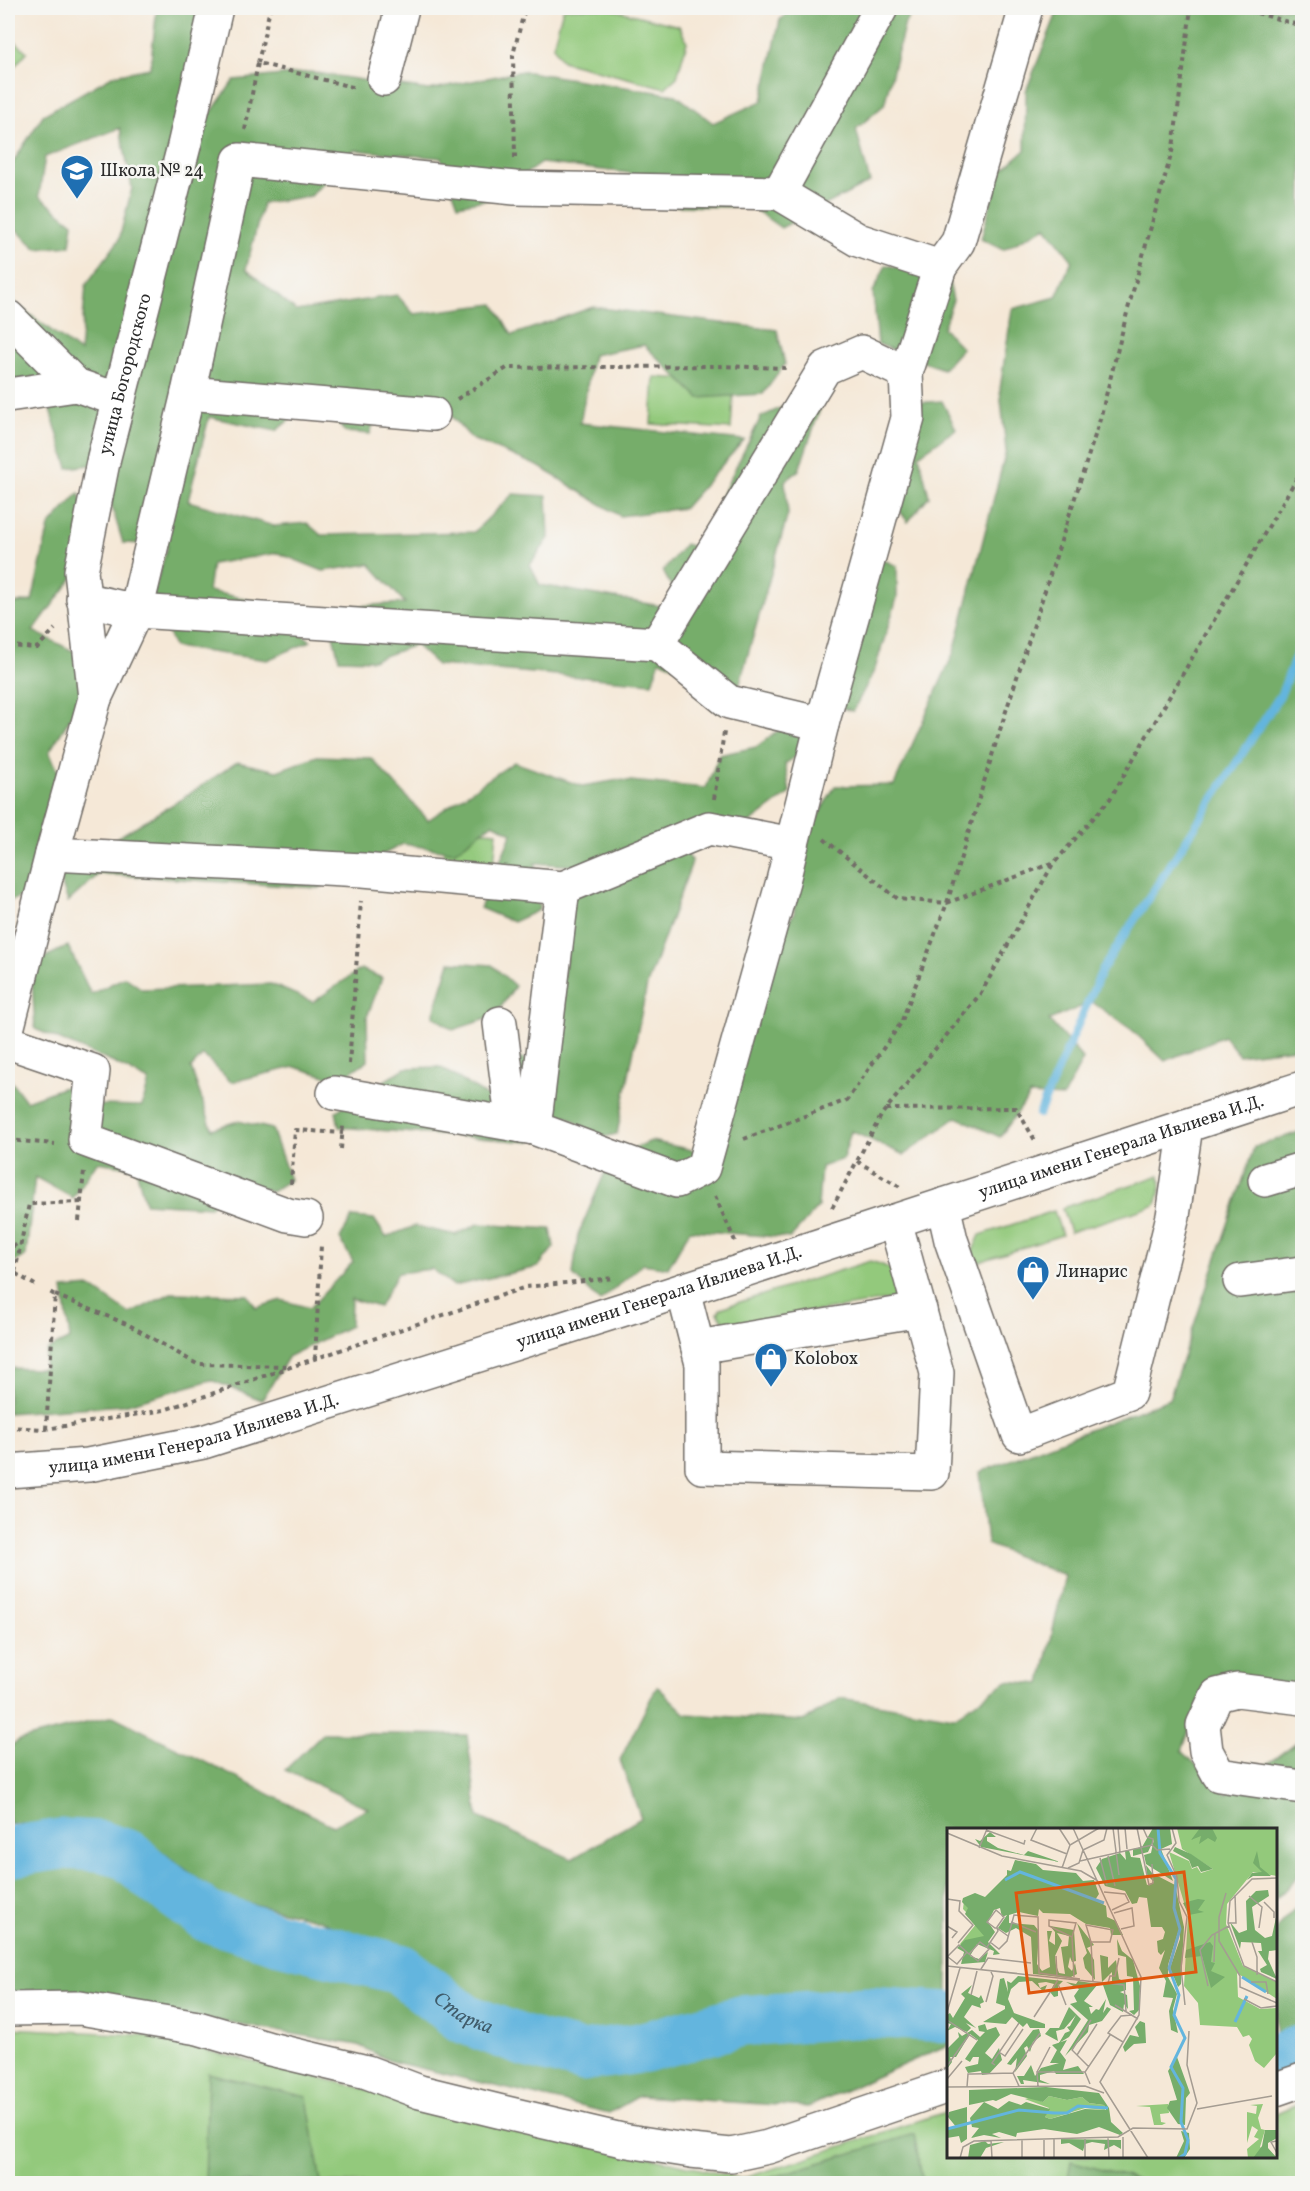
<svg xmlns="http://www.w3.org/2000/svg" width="1310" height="2191" viewBox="0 0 1310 2191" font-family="Vollkorn,serif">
<rect width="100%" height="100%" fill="#f6f6f2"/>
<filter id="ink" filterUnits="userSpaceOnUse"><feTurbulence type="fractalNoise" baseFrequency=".0167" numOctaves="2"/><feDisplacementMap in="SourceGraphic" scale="12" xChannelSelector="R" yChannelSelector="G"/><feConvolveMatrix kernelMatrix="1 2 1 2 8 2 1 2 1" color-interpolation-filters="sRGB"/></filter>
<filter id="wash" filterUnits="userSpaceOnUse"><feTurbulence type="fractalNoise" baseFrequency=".008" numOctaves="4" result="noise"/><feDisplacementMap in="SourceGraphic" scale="24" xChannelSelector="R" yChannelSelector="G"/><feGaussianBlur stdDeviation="1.35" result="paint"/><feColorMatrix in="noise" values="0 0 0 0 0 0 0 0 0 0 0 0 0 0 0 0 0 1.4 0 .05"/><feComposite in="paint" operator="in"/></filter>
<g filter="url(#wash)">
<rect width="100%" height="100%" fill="#f5e8d7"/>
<!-- green -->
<path fill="#93c97b" stroke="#5f7a53" stroke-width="1.5" d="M566,8H607L679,26L687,42L677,77L665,88L562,61L553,46L563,9Z
M8,35L27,52L8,74Z
M654,377L734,382L731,429L651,424Z
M445,828L497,832L494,864L443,860Z
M1160,1175L1161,1187L1156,1205L1070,1232L1062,1208Z
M1054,1211L1062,1235L976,1263L970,1257L980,1235Z
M870,1261C897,1268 895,1272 900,1298L727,1326L718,1313L721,1308Z
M8,2028L141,2035L742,2179L948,2111V2156H1276V2114L1302,2103V2183H8Z"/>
<!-- forest -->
<path fill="#76ad6b" stroke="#506c4b" stroke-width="1.5" d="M157,8H204L97,464L68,468L42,383L8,387V298L80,352L86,285L119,240L132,188L120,128L45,157L39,196L73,223L70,246L37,249L8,222V170L43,115L114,75L150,68Z
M793,8H915L905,23L884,105L856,129L870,182L781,228L751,207L665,206L629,173L541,163L490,199L458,205L441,158L354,150L311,196L263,203L246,269L296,311L397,295L414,314L494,304L512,335L593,307L777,330L785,364L763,394L699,398L644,345L593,355L580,423L744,440L684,508L620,516L538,466L472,439L439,402H380L370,434L345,432L317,397L276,431L209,417L188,501L274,526L307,523L321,535L474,532L513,494L547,496L549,538L530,565L540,585L684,610L663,571L685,544L726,556L719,501L761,417L828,386L799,470L785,481L788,514L739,686H723L660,660L652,683L437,665L415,645L373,660L339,659L326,608L405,603L370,564L323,571L278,553L212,564L208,591L260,602L311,641L267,660L174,647L152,597L168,545L123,543L109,497L201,127L234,80L310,72L428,90L522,71L676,95L713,123L762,101L780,20Z
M1059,8H1302V1047L1239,1055L1224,1036L1165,1061L1132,1030L1092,1002L1049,1020L1083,1059L1063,1097L1030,1095L1000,1137L957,1117L904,1155L851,1131L843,1159L821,1167L818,1207L790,1238L690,1230L668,1268L643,1264L600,1301L573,1275L578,1235L611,1158L651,1141L706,1153L763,952L794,914L798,851L835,786L894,785L954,652L1006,451L1000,389L1012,309L1056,297L1072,260L1046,227L1003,250L981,239L999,173L1025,150L1026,91Z
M886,265L948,278L953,300L943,328L962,348L943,369L878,344L873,292Z
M942,401L956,429L919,455L929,496L908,522L879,483L916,403Z
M79,493L84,509L72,579L33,631L79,654L86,693L49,752L64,783L31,893L8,902V604L32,601L49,526Z
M879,558L897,566V598L875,669L853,711L839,707Z
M801,714L821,739L785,764L790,793L747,825L576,866L535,863L539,910L513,922L480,908L512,833L493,823L454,852L403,844L319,888L99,874L68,902L58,873L180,800L237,762L277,771L317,756L371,758L428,820L514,762L582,786L619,780L706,788L719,755L756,747Z
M683,846L692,862L647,985L617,1134L600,1138L567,1116L530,1142L339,1127L336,1111L405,1068L440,1067L497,1102L518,1058L553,1066L572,898Z
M68,946L91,994L125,977L142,989L271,984L313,1002L361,969L382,978L367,1017L368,1060L339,1080L295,1067L231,1082L203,1055L191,1068L212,1129L238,1121L272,1129L290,1180L271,1192L232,1176L210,1207L145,1203L136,1168L97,1162L73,1198L35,1177L26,1255L8,1266V1077L26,1101L81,1081L98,1105L142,1106L149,1081L116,1064L35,1029L31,964Z
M450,962L492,965L515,986L495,1016L453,1030L433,1016Z
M1302,1131V1683L1202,1694L1182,1751L1227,1794L1302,1738V1872L1276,1899V1830H948V2045L808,2107L639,2096L609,2113L390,2061L358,2045L75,1997L8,1992V1864L103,1858L195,1922L398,1983L459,2030L576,2065L625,2057L609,2041L557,2039L450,1992L320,1920L222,1897L140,1835L8,1823V1747L20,1740L113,1716L333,1826L368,1808L285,1770L323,1733L467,1735L478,1817L572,1859L641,1818L620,1760L657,1686L686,1714L804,1721L841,1698L954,1717L1007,1681L1041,1684L1065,1576L987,1544L980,1472L1169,1399L1254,1147Z
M352,1217L374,1219L386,1237L415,1226L456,1235L478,1224L551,1229L554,1247L538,1267L454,1286L432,1269L398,1273L379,1307L351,1299L350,1326L289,1356L262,1400L211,1380L124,1405L8,1413V1368L43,1369L47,1350L70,1339L63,1289L91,1287L130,1314L171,1293L248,1295L256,1308L281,1300L310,1308L353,1262L340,1239Z
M1302,1901V2041L1299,2042L1276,2039V1928Z
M208,2073L307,2097L321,2183H205Z
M914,2134L923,2183H753Z
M1071,2161L1148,2183H1067Z"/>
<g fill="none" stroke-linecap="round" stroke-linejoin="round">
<!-- stream -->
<path stroke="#63b5de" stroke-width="8" d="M1039,1114L1102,970L1281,694L1302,640"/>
<!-- river -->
<g stroke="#63b5de" stroke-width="51">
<path id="s1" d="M8,1852L62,1844L100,1846L128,1855L158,1881L208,1917L280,1939L400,1969L463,2018L526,2042L582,2056L640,2048L741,2021L866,2012L948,2017"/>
<path d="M1276,2059L1302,2050"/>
</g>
</g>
</g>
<g filter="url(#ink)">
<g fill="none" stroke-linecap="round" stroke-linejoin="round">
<!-- minor casing -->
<g stroke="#726d67" stroke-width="36">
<g id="minor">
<path d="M384,79L402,8"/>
<path d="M779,193L881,8"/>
<path d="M8,317L76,385L119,400"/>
<path d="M906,373L940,267"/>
<path d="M188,393L433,414"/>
<path d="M8,395L76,385"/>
<path d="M83,599L136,611L657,644L825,368L862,352L906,373L908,418L822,724L729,702L657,644"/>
<path d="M95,698L136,611L188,393L239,160L515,188L779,193L858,240L940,267L958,242L1026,8"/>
<path d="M792,844L822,724"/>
<path d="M52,854L363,870L563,888L709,828L792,844L783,881L703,1168L677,1181L534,1128L563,888"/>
<path d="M500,1023L511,1111L522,1126"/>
<path id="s2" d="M8,1026L52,854L95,698L81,571L104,457L184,146L216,8"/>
<path d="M8,1042L93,1071L85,1140L288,1215L306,1218"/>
<path d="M334,1093L534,1128"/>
<path d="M1265,1180L1302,1169"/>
<path d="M943,1205L951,1240L1019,1435L1129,1393L1173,1216L1186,1126"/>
<path d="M1240,1281L1302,1273"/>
<path d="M683,1290L702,1364V1467L932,1473L937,1373L895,1221"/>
<path d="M698,1347L920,1310"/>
<path id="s3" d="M8,1471L88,1465L203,1442L637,1305L1302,1088"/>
<path d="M1302,1698L1237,1690L1217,1695L1203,1725L1206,1751L1219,1775L1302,1787"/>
<path d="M8,2009L80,2008L198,2028L270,2049L367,2072L420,2092L498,2111L622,2140L691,2151L731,2155L768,2147L948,2086"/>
<path d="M1276,2089L1302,2080"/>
</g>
</g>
<!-- path -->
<path stroke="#726d67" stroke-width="4" stroke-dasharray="4.5 4.5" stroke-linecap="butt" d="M1240,8L1302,26
M258,63L270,8
M245,130L258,63L356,88
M515,158L513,55L525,8
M457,399L507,368L716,366L788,368
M8,646L37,648L55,629
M714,799L724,732
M824,839L898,899L947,903L1055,862L1110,799L1302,469
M349,1064L361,901
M886,1109L1016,1108L1036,1142
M744,1139L847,1100L901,1023L947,903L998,736L1099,423L1128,309L1173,148L1191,8
M8,1140L55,1144
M341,1149L343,1125
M857,1161L900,1187
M291,1184L295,1130L343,1133
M715,1196L735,1241
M832,1208L882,1114L981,993L1054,862
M79,1221L84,1171
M8,1236L19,1252
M8,1269L35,1285
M15,1272L29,1204L81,1202
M55,1295L129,1325L197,1364L290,1366
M315,1359L321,1245
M8,1427L46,1429L164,1410L526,1287L614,1278
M46,1429L55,1295L48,1291"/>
<!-- minor -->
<use href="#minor" stroke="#fff" stroke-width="33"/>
</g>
</g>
<!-- icons -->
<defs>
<g id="school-pin" transform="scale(1.725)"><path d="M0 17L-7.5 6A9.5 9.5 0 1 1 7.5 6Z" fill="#1f6fb2" stroke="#f6f6f2"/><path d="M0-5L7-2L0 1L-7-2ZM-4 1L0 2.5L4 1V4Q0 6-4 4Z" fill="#fff"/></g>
<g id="shop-pin" transform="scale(1.725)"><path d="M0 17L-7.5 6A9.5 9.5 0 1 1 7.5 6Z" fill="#1f6fb2" stroke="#f6f6f2"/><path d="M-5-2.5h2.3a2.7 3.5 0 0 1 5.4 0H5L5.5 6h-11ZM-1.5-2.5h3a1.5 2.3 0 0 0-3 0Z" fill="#fff"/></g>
</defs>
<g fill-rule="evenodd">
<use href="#school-pin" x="77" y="171"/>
<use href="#shop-pin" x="1033" y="1272"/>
<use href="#shop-pin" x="771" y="1359"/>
</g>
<g text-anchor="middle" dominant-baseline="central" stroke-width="5" stroke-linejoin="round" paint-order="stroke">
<!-- poi labels -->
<g font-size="18" fill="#2b2b2b" stroke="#f6f6f2" text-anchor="start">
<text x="100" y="171">Школа № 24</text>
<text x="1056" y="1272">Линарис</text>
<text x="794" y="1359">Kolobox</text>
</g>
<!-- street labels -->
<g font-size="18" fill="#2b2b2b" stroke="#f6f6f2">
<text stroke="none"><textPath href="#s2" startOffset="669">улица Богородского</textPath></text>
<text stroke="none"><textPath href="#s3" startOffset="1162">улица имени Генерала Ивлиева И.Д.</textPath></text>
<text stroke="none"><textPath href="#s3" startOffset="676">улица имени Генерала Ивлиева И.Д.</textPath></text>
<text stroke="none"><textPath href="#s3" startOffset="190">улица имени Генерала Ивлиева И.Д.</textPath></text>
</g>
<!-- water labels -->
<g font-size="20" font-style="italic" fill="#3f5b6a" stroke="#f6f6f2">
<text stroke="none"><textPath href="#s1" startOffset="500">Старка</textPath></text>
</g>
</g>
<!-- overview -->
<g transform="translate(947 1828)">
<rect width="330" height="330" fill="#f5e8d7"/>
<path d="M230,0H330V48L306,44L280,76L279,96L296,138L330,154V171L290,145L291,169L313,181L330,180V225L317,240L308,233L302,217L305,211L302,207L296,209L290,199L253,197L251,175L237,158L241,88L222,24L242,33L245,41L250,39L254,45L266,41L235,21ZM17,73L46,78L38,90L46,102L22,123L13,116L30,95L16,81ZM102,268L120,272L135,269L142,275L157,277L158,282L138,280L103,291L98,289L102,280L78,271L85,269L96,274ZM221,276L222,285L213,286L214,294L219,295L215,297H207L203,279L189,278ZM316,276L311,290L314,301L318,302L313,319L326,330H301L300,321L312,311L307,309L311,302L305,298L300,315V284L309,286L310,278L303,277Z" fill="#93c97b"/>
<path d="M206,0H223L225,16L214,21L226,53L199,36L197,27L204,25L207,11L201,24L186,28V21L195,19ZM253,0H265L270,10L268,14L261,10L252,16L254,8L244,12ZM43,4L49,9H40V13L51,20L77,27L81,23L113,34L34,19L28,11L33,13ZM228,19L244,26L266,41L254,44L251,38L245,40L242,32L226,23ZM182,22L184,29L193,30L200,57L207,54L200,47L199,37L205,45L228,57L237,99L234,156L231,159L223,140L233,111V98L221,137V149L230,166L226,181L231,205L224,202L222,183L226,170L216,169L219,153L212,140L218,122L214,127L211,124L210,113L216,111L218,104L215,99H204L200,70L192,69L190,75L185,76L178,63L158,58L149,40L155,31L173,25L179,32L178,23ZM310,23L313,39L324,48H306L300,52L305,45L315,44L306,35ZM68,32L89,36L96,42L129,45L136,53L147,52L152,66L148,72L159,78L160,89L169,93L176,107H164L163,100L139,96L123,86L96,85L92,81L91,88L72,84L62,87V95L87,97L92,103L90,136L95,143L103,139L100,103H105L102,113L108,117V104L103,98L127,102L129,133L125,134L123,129L121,139L125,143L128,135L130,146L122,150L86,146L84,109L69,100L59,105L51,100L60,87L55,89L53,80L47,82L41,94L48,104L41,114L53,126L46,127L47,123L30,116L23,128L32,131L41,124L38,134L14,136L17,124L10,120L18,112L37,108L18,86L21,80L15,74L16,70L28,65L38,69L60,47V42L64,43ZM110,105L122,108L121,118L114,119L118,146L112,145L109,137L108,128L115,113ZM321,62L322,68L305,79L308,102L318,110L325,108L330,85V122L322,123L321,131L330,151L314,144L313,141L320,137L311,123H315L314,115L294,114L293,121L283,94L292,105L300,102L299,73L309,63ZM251,71L258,72L251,82L257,84L242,87L236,75ZM130,95L147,117L140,120L147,132L148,152L138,140L136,130L140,125ZM170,111L175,123L186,132L193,158L192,182L187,187L182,183L187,182L186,149L180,148L179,129L171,127ZM263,114L266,118L264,134L268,135L264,143L278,149L264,160L255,128L238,130L239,122ZM153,127L161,129V140L169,132L172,151L179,154V162L173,164L180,167L181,181L177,176L176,184L163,177L156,157L165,153V144L155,154ZM71,148L116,153L111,158V168L107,169L103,164L107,156L99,154L91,155L93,160L100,157L97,164L85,153L72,154L64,161L61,171L67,185L98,196V200H83L80,195L76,199L65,189L59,196L36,194L58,181V178L49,175L53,151L57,150L61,164L60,153L64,155ZM131,153L151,156L137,173L146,179H142L144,186L149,181L152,182L159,171L156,185L160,179L164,181L155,193L142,197L141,204L118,228L141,192L123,176L130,174L127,168L132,161L119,154L129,156ZM25,157L21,165L32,170L34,167L37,174L33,176L34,180L25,177L17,189L29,200L19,195L24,200L20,204L8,199L0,203L4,196L0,195V187L3,185L6,190L18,170L14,166ZM122,179L134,191L122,209L112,215L118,205L123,203L120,199L123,198L129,187L117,201L109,203L111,213L98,206L103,200H112ZM193,193L198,195L199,215L187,216L178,224L176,219L183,207L192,209L188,199ZM38,196L40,202L49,199L53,207L38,225L45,231L52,220L55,232L42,246L35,247L34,243L21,245L18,239L31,236L32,229H26L23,234L18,231L31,212L23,206L9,229H3L5,234L0,241V221L12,209L11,204L15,208L25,202L33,209L38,204L32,203L31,198ZM92,201L94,208L86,214L83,224L80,218L77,220L80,228L68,244L70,230L64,237L60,236L86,202ZM120,212L113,224L119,232L116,242L131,238L137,246H109L107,243L93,247V252L103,256L76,252L77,256H74L70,248H77L84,237L88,248L94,240L112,235H103L110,222L105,217ZM230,229L243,265L239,270L238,297L231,296L220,280L223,273L230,272L221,243ZM99,259L152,265L162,280L164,294L176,305L173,307L152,299L130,306L97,301L70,305L69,309L52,304L45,306L54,310L37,307L24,310L32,300L25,299L23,290L37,274L51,281L62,273L74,277L79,274L103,281L98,289L103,291L138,281L159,282L157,277L142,275L135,269L120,272L102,268L96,274L64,266L49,273L46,272L22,277V262ZM20,279V311L14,315L12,308L0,310V300H10L1,289L2,284ZM318,302H330V310L321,315V320L330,330H306L315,318ZM234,303L242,305L243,321L237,330H229L237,313ZM114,311L174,312V321L167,317L157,322L158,316L145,314L138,316L136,323L122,315L114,316ZM38,313L41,316L57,314L39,320L33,330H21L23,317Z" fill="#76ad6b" fill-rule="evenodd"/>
<path fill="none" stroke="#63b5de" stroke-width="3" d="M211,0L213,25L229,51L227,80L233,101L222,140L232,167L227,187L238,210L224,239L236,260L234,294L241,312L238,326L232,330M58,52L73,44L157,75M295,149L319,164M288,194L300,168M0,301L72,282L107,285H120L131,278L161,280"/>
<path fill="none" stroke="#a49c92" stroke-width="1.5" d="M90,0L84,12L120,26M112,0L123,17M126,0L194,149L192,187L153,254L201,330M166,0L172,47M171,0L173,24M178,0L180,21M190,0L202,57L206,55L205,36M196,0L200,9L206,11L205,17M225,0L229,15L220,27L230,49L232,73L240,89L234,140L238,177M39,2L77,16L78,12M0,5L55,28L134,43L151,53M32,20L40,1M136,22L157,12L160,0M161,28L168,58M153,30L160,57M133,33L205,17L210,22L223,21M115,40L123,17L152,0M121,40L132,35L136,22M330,50L305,51L283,73L281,95L297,138L330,154M157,64L178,66L182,74L165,82M279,65L272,89V113L293,148V159L330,175M302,68L315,79L312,100M0,71L13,73L12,83L26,97L11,115M317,74L327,84V90M167,85L185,80L187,98L174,101M64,94L89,104M281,95H289L288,67M0,98L10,104L5,110M125,109L129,95L102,92V98L125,109L127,149M43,114L52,121L60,113L67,87L91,89L92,145L133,151M144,114H163L166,102L139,97L144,114L146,153M305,114L310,129V147M40,119L51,103L50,100V99L57,89L49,82L40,94L48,100H50L61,108M109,128L110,147M0,129L12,117L22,126L33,114L42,121L31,133L22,126M1,129L10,136L20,124M267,134L268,105M0,138L177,157L179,183M34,141L41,130L84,135M304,154H319L321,166M161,155L163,148H168L172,130M111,156L119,177M261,158L253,122L265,107L282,98M24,167L30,143M297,171L314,180L330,178M39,174L46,148L44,144M168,177L191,191M0,184L13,140M87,189L111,152M0,192L30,212M176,214L161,205L174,188L185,187M52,224L58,228L76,201M130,227L150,196M48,237L45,235L72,195M0,238L22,207M142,239L125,222L144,192M90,244L103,219M66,245L93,205M0,251L15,233M143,256L138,244L163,207M91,258L90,244H138M0,259L138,258L157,265M20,259L21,246H25L66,245L72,258M250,281L325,268M138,310V330M161,310L162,330M75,311V330M97,311V330M107,311V330M44,312L45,330M330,313L324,314L330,325M13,330L16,319L27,313L171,309L186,300L240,301L250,275L240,237L242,203M176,330V309"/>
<path fill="#df570e" fill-opacity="0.15" stroke="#df570e" stroke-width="3" d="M237,44L249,144L82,165L69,65Z"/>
<rect width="330" height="330" fill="none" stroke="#2b2b2b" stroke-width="3"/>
</g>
<!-- margin -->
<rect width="1310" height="2191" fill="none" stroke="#f6f6f2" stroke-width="30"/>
</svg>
